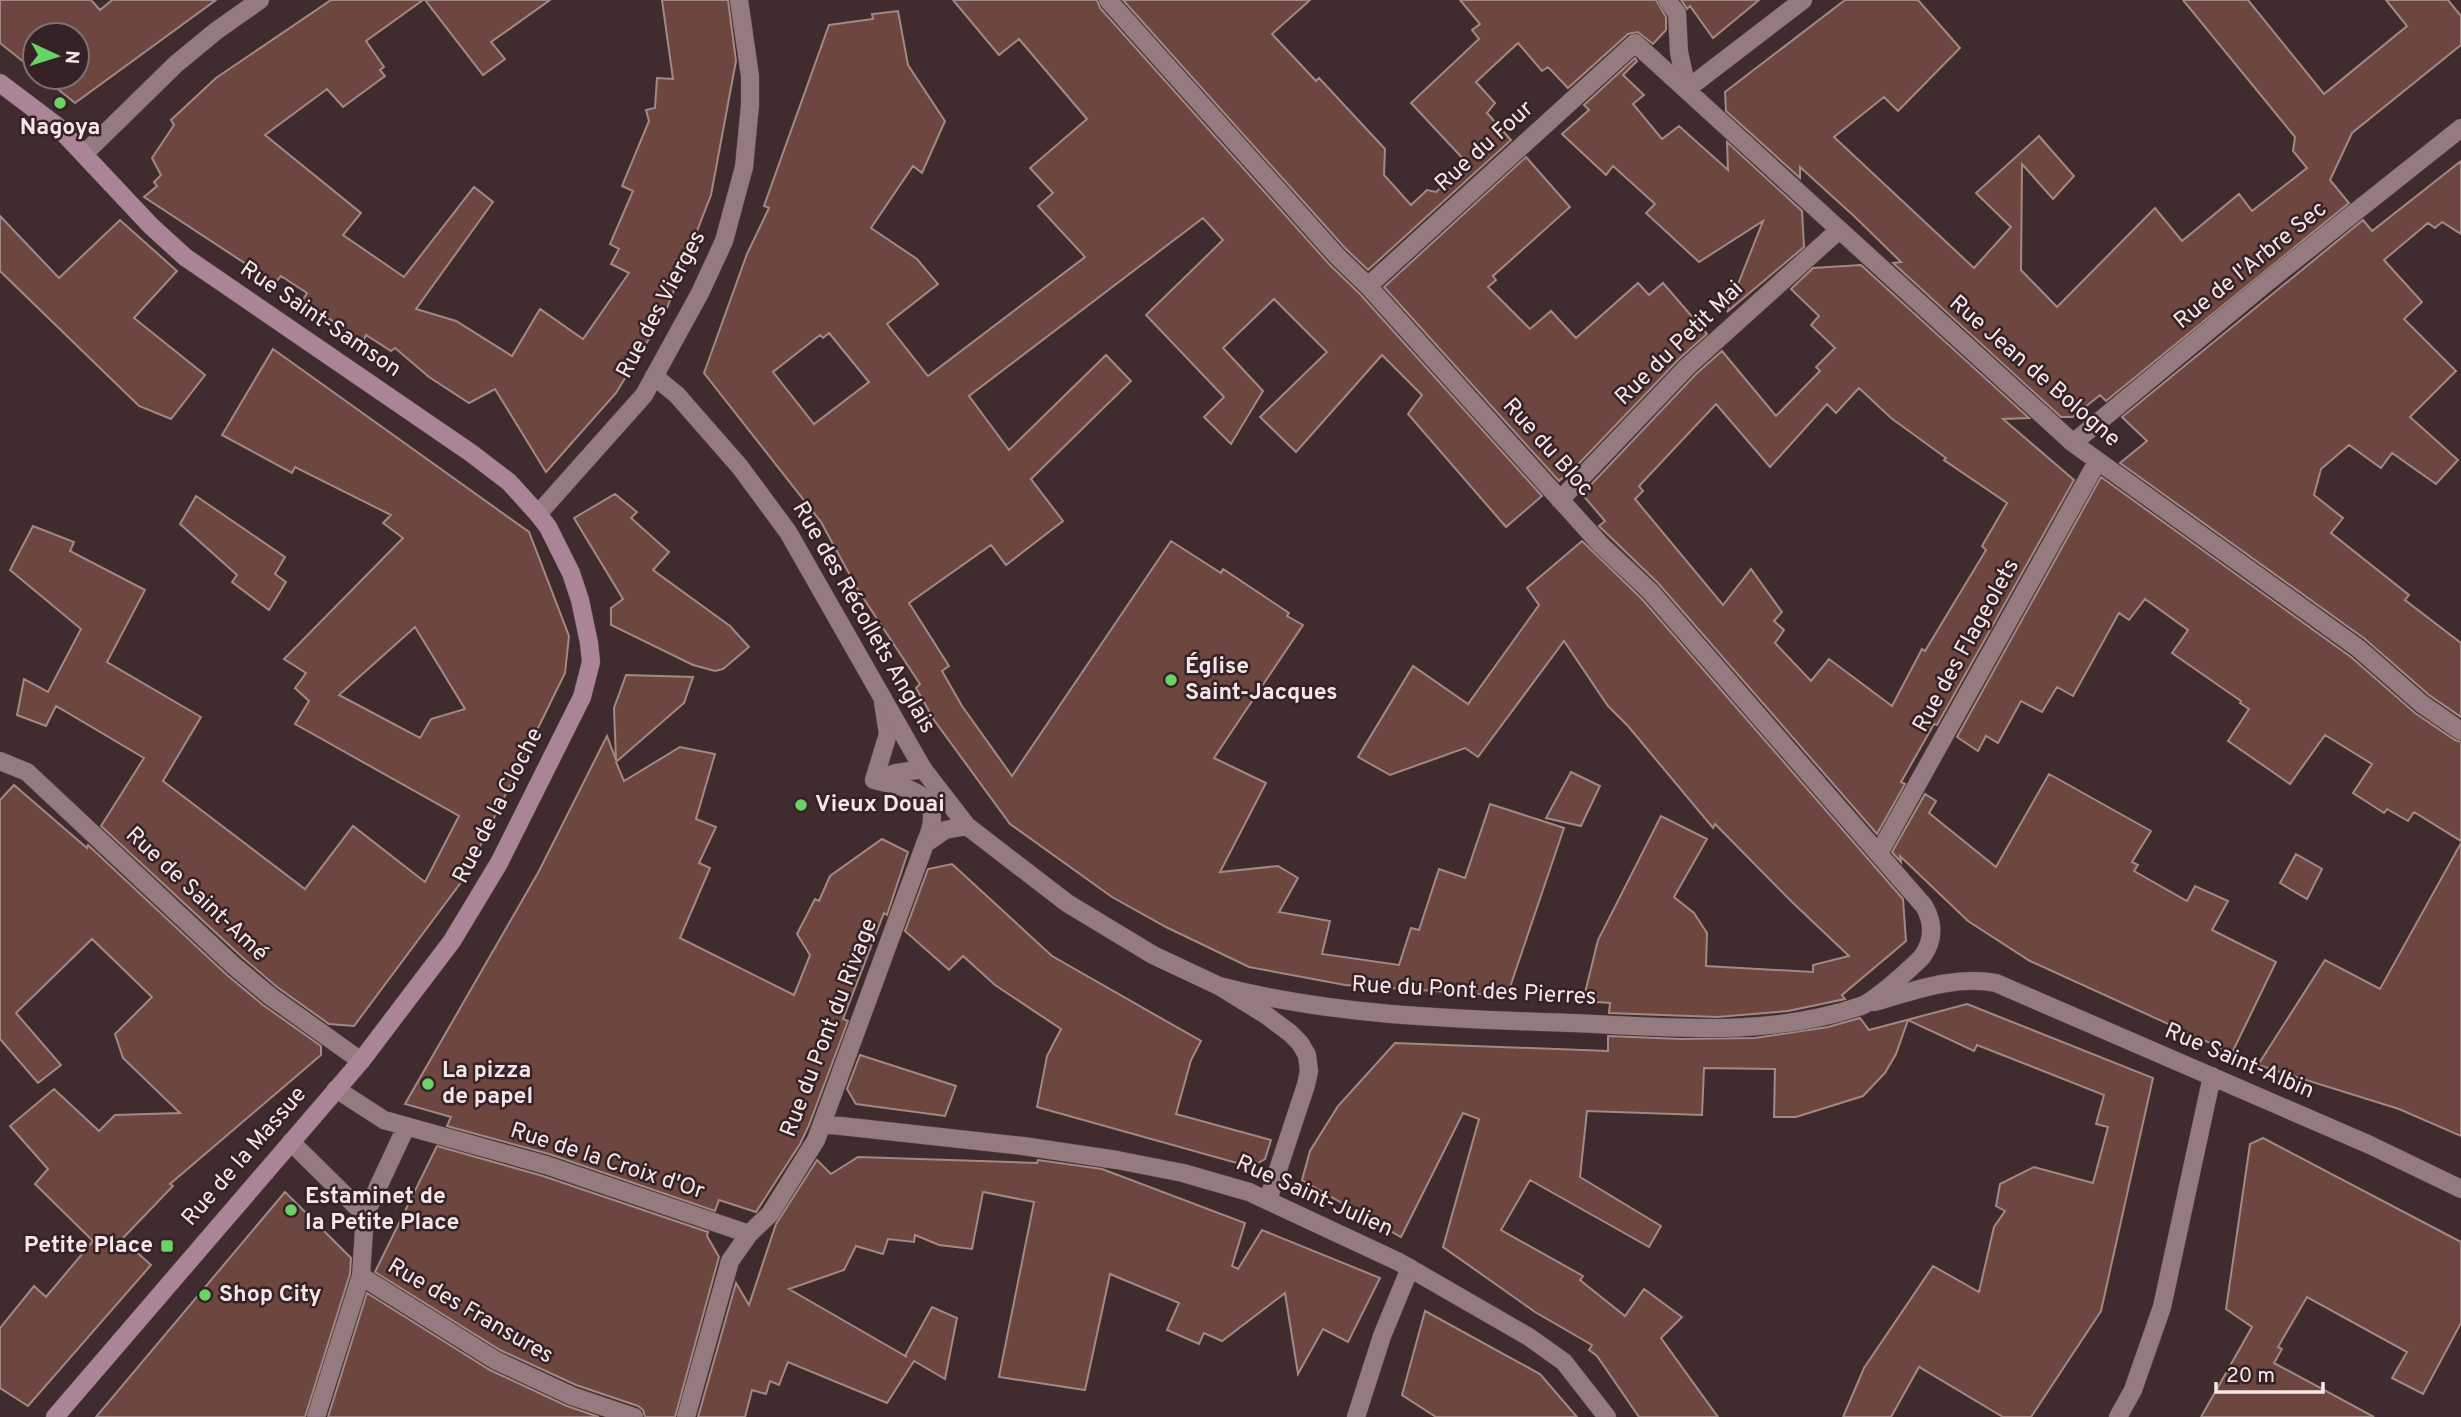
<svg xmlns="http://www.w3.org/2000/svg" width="2461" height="1417" viewBox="0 0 2461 1417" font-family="Overpass,sans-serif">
<rect width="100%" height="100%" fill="#402b2f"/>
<!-- building -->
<path fill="#6d473f" stroke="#a28983" stroke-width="2" fill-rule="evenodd" d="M0,0H91L100,10L112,0H216L75,103L43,77H77V35H35V71L0,43Z
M331,0H423L366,41L384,67L380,70L385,76L343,107L327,89L265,135L361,213L343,235L404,277L474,187L493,202L416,309L456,321L512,356L540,309L583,339L629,273L611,264L619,249L610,244L633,191L622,186L649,121L646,110L655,108L657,78L673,79L662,0H728L736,61L711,195L667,308L649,339L616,393L546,472L495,389L469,403L429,377L395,348L391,351L366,335L363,341L302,301L307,293L281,276L275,283L144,197L157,186L154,182L161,175L152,158L174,125L171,120L216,78Z
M425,0H550L491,42L505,59L483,75Z
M953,0H1097L1100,8L1329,264L1360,294L1542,496L1506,527L1408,414L1422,395L1382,355L1296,452L1260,417L1327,352L1274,299L1223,348L1263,391L1231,444L1204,417L1224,397L1146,315L1223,240L1203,218L969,396L1009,450L1106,355L1131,381L1031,479L1063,521L1006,565L991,545L909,603L949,666L942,671L962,706L1012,776L1171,541L1221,573L1223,569L1289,613L1287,616L1303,625L1214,758L1266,783L1220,872L1278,866L1298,878L1279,912L1330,921L1322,954L1399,965L1411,928L1419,930L1439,869L1465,878L1490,804L1564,828L1507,996L1345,985L1249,967L1166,927L1112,897L1010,824L934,720L916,688L920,684L858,590L821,522L704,373L747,254L769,208L764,206L829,25L873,19L872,14L898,11L908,65L945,121L922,173L913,166L871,228L917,259L938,284L887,324L928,376L1085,257L1038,206L1053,193L1030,168L1087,119L1019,39L999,55ZM829,333L869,382L814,424L773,372L820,335L823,338Z
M1123,0H1310L1272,34L1316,81L1319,78L1385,149L1384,175L1411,205L1427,190L1436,192L1467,163L1411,103L1479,39L1472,30L1480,24L1460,0H1656L1666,17V30L1653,44L1638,32L1628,34L1568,88L1548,67L1542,71L1518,43L1476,82L1495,103L1487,113L1511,140L1368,270L1345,248Z
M1681,0H1759L1713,38L1690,6L1687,9Z
M1845,0H1918L1960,48L1898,111L1884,97L1834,137L1974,268L2011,227L1976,193L2039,136L2074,176L2053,199L2022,164L2021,270L2057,307L2155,208L2182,241L2239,194L2252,211L2307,168L2293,151L2295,137L2183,0H2248L2324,94L2407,26L2386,0H2448L2461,16V45L2352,133L2330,180L2349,203L2106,401L2100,395L2073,417H2061L1893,263L1901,262L1854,216L1800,167V178L1726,111L1725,92Z
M1635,58L1637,61L1623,75L1644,95L1633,104L1662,139L1679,126L1728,170L1727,142L1802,211L1804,247L1727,312L1763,221L1699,262L1646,213L1655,204L1613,166L1606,175L1562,134L1589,110L1584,105Z
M1526,157L1570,207L1493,276L1496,280L1488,287L1530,329L1551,311L1576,338L1638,283L1649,295L1663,283L1707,334L1680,358L1567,476L1566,475L1559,481L1384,287Z
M2461,161V234L2442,222L2435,228L2428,223L2384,260L2422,302L2404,319L2456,371L2410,417L2458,460L2436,484L2392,453L2381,468L2349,445L2321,469L2314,495L2343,518L2331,533L2409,595L2405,600L2461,643V717L2429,695L2365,639L2120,463L2147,441L2122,417L2363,220L2372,231Z
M0,216L59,278L120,220L177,271L134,318L205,375L171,419L139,406L0,271Z
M1861,265L2029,418L2003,419L2074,480L1937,725L1934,724L1901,782L1905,784L1877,834L1658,583L1599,526L1605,521L1582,494L1696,374L1722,351L1776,416L1820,371L1816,367L1835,348L1811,325L1819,316L1791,289L1813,268ZM1859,388L1891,418L1946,458L1944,460L2007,503L1982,546L1986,550L1925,651L1922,649L1892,706L1829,659L1811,681L1775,643L1784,630L1774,621L1782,612L1751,569L1723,605L1635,499L1643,491L1639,486L1716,404L1770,467L1827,404L1836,413Z
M273,349L529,532L569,636L565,673L465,877L354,1026L329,1024L277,987L242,957L101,826L144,758L56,706L46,726L17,715L24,679L48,692L81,629L10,570L33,526L74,542L70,551L145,590L107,662L201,717L163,781L305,889L353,826L425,882L459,816L295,724L309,701L295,688L306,673L284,659L403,538L383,523L391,515L295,467L292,473L222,435ZM415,627L465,709L431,719L420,738L339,695Z
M2101,477L2351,657L2415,713L2455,740L2461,742V841L2414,812L2408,821L2387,809L2384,813L2353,793L2372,764L2325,735L2290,784L2228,741L2249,709L2240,703L2241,701L2172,653L2188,630L2145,599L2129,620L2119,613L2073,696L2057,687L2042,712L2021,701L1998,743L1986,736L1978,751L1957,737Z
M615,494L637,512L631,518L669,552L653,570L730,626L749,647L723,669L715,671L693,665L611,625V608L623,599L574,518Z
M196,496L285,557L275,574L286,582L269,610L232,582L237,575L180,524Z
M1582,541L1642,599L1903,899L1906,941L1842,995L1845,999L1788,1011L1717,1017L1609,1013L1610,1003L1583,1001L1598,940L1661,816L1707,839L1674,897L1694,913L1707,933L1706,966L1813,972V965L1849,956L1792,902L1715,824L1713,828L1628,726L1608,706L1564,641L1478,757L1465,748L1390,775L1358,757L1413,666L1468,704L1539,605L1527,588Z
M626,675L693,677L684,703L616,762L624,781L680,747L715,754L696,819L716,827L699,863L710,868L680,938L794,995L810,955L797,934L815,899L819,901L830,876L882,839L908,852L887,915L884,913L843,1019L848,1021L809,1125L800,1144L756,1212L719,1200L715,1211L549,1154L447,1126L451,1117L405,1104L539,871L607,736L616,760L614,708Z
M1571,772L1600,786L1581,826L1546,818Z
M2049,774L2151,831L2132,862L2138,865L2134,871L2187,901L2195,886L2228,901L2212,930L2276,962L2232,1053L2030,961L1968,921L1900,856L1901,862L1892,852L1925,794L1936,801L1929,813L1996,867Z
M14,785L87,848L88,845L227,975L263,1005L321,1046V1055L170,1184L173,1186L122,1239L151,1265L28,1406L0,1388V1328L34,1286L46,1297L93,1241L35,1184L48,1169L10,1126L54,1089L99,1131L115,1115L180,1113L123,1058L115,1034L152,997L92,939L16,1013L61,1065L38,1083L0,1039V800Z
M2461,843V1136L2399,1109L2258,1065L2325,960L2380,989Z
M2296,854L2322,869L2307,899L2280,883Z
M952,864L1052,956L1201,1041L1191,1060L1176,1114L1271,1140L1265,1159L1251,1167L1037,1107L1047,1056L1061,1029L995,985L963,956L949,970L905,931L928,869Z
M1967,1004L2153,1078L2101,1311L2031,1417H2003L1919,1367L1891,1417H1843L1864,1368L1933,1266L1979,1292L1994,1227L2005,1211L1996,1206L2000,1184L2034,1167L2093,1183L2108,1127L2096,1124L2104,1095L1977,1045L1974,1051L1908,1020L1896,1054L1885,1073L1863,1096L1796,1117H1774L1775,1069L1704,1068L1702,1115L1587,1111L1580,1177L1661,1226L1649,1247L1530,1180L1501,1230L1583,1276L1580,1280L1625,1316L1644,1289L1682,1317L1661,1338L1718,1417H1639L1597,1356L1589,1350L1592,1345L1535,1312L1443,1247L1479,1119L1463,1113L1401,1237L1302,1180L1310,1151L1338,1106L1395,1043L1608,1051V1036L1681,1039L1755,1038L1828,1027L1860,1018L1869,1030Z
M860,1055L956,1086L945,1116L856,1104L847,1089Z
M2263,1138L2461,1242V1323L2423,1394L2392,1378L2407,1352L2307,1297L2278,1347L2282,1349L2274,1363L2374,1417H2201L2252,1327L2226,1309L2250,1144Z
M437,1146L543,1176L708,1232L707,1236L719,1257L675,1417H645L643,1410L638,1406L576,1385L500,1350L375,1272Z
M858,1157L1037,1163L1038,1160L1102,1169L1245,1223L1232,1266L1238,1269L1262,1230L1380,1278L1348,1342L1323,1329L1298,1374L1285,1293L1222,1341L1204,1333L1199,1344L1167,1330L1179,1303L1110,1274L1085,1390L999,1377L1034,1202L983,1192L972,1249L939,1245L915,1235L914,1242L888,1239L883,1254L856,1246L844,1270L789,1289L907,1357L905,1356L932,1307L957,1318L945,1379L914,1361L887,1403L788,1362L779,1385L770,1381L766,1394L752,1390L745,1417H698L736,1283L749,1305L776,1224L817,1160L831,1174Z
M285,1192L351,1258L350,1274L305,1417H96Z
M367,1293L490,1370L567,1406L599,1417H328Z
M1425,1311L1540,1374L1577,1417H1436L1402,1395Z"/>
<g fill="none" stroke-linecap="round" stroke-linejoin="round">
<!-- lane casing -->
<g stroke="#5c4a4e" stroke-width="19">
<path id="lane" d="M1667,0L1677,13L1679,52L1687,89
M874,780C914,789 947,795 925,844
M874,780L888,734L883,702
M874,780L896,773L923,769
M1356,1417L1382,1336L1410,1268"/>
</g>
<!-- street casing -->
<g stroke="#5c4a4e" stroke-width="19">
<path id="street" d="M1108,0L1337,256L1368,286L1601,545L1650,591L1924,906C1934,923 1934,940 1922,957C1911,968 1875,1001 1861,1006C1767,1038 1669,1027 1572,1023C1453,1019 1335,1016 1219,986
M1687,89L1803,0
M85,153L176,64L216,31L260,0
M1368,286L1635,43L2073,443L2358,648L2422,704L2461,731
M654,376L677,395L740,467L788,532L923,769L967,826L1067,903L1153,955L1219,986L1266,1015L1290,1033L1300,1043L1307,1055L1309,1071L1306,1085L1268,1200
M2073,443L2266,283L2461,128
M1560,500L1688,366L1839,230
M538,514L644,395L700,293L724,241L744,167L750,105V76L739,0
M0,761L27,772L234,966L270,996L361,1061
M1879,853L2097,462
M1874,1002C1914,991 1955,975 1996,983L2370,1145L2461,1189
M336,1089L384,1120L546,1165L749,1234
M823,1124L1023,1146L1117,1160L1183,1173L1249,1192L1399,1262L1529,1337L1564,1362L1607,1417
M291,1142L365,1215
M361,1276L495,1360L572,1396L634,1417
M316,1417L361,1276L365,1215L406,1127
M686,1417L730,1261L749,1234L770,1214L816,1140L925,844L945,830L967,826
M2118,1417L2133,1390L2162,1307L2212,1076"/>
</g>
<!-- secondary casing -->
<g stroke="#5c4a4e" stroke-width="19">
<path id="secondary" d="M0,83L57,126L151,226L185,257L471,453L509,482L538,514L548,527L571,573L580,600L589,643L591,662L582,697L499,863L452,941L361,1061L55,1417"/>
</g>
<!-- lane -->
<use href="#lane" stroke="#937b7f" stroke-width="18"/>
<!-- street -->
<use href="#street" stroke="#937b7f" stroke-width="18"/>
<!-- secondary -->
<use href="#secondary" stroke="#ac8497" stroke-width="18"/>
</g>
<!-- markers -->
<g fill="#6bd363" stroke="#352226" stroke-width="2.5">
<circle cx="60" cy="103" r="7"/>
<circle cx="1171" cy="680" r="7"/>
<circle cx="801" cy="805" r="7"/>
<circle cx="428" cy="1084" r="7"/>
<circle cx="291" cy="1210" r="7"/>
<rect x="160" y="1239" width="14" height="14" rx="3.5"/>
<circle cx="205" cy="1295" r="7"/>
</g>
<g text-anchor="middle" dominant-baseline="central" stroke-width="5" stroke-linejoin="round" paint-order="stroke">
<!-- poi labels -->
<g font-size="23" font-weight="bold" fill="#f5e7e9" stroke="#352226" text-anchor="start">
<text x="60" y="128" text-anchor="middle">Nagoya</text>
<text x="1185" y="667">Église<tspan x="1185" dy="26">Saint-Jacques</tspan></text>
<text x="815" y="805">Vieux Douai</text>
<text x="442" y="1071">La pizza<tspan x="442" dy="26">de papel</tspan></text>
<text x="305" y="1197">Estaminet de<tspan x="305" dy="26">la Petite Place</tspan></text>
<text x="153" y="1246" text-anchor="end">Petite Place</text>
<text x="219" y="1295">Shop City</text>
</g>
<!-- street labels -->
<g font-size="23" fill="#f5e7e9" stroke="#352226">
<text transform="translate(1485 147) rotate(-42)">Rue du Four</text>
<text transform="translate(2251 266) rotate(-39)">Rue de l'Arbre Sec</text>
<text transform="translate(662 305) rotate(-62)">Rue des Vierges</text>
<text transform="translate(320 320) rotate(34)">Rue Saint-Samson</text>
<text transform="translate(1680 344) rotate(-44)">Rue du Petit Mai</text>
<text transform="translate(2034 372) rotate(41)">Rue Jean de Bologne</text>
<text transform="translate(1547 448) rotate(48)">Rue du Bloc</text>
<text transform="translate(863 618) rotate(60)">Rue des Récollets Anglais</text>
<text transform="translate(1967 646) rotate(-61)">Rue des Flageolets</text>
<text transform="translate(499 806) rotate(-63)">Rue de la Cloche</text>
<text transform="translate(196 895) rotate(43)">Rue de Saint-Amé</text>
<text transform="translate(1474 992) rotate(3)">Rue du Pont des Pierres</text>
<text transform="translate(830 1028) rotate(-69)">Rue du Pont du Rivage</text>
<text transform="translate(2239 1062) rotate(23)">Rue Saint-Albin</text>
<text transform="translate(245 1157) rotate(-49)">Rue de la Massue</text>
<text transform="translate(607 1162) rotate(18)">Rue de la Croix d'Or</text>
<text transform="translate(1314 1197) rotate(24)">Rue Saint-Julien</text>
<text transform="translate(470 1312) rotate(30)">Rue des Fransures</text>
</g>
</g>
<!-- north arrow -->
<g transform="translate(56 56) rotate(94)"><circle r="33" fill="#352226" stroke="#827174" stroke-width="2"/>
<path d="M0-5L12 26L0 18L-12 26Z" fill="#6bd363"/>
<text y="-10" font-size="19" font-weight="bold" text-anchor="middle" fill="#f5e7e9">N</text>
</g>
<!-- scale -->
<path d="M2216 1382v10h107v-10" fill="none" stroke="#f5e7e9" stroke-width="3.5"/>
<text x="2226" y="1382" font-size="21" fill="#f5e7e9" stroke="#352226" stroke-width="5" paint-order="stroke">20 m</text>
</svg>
